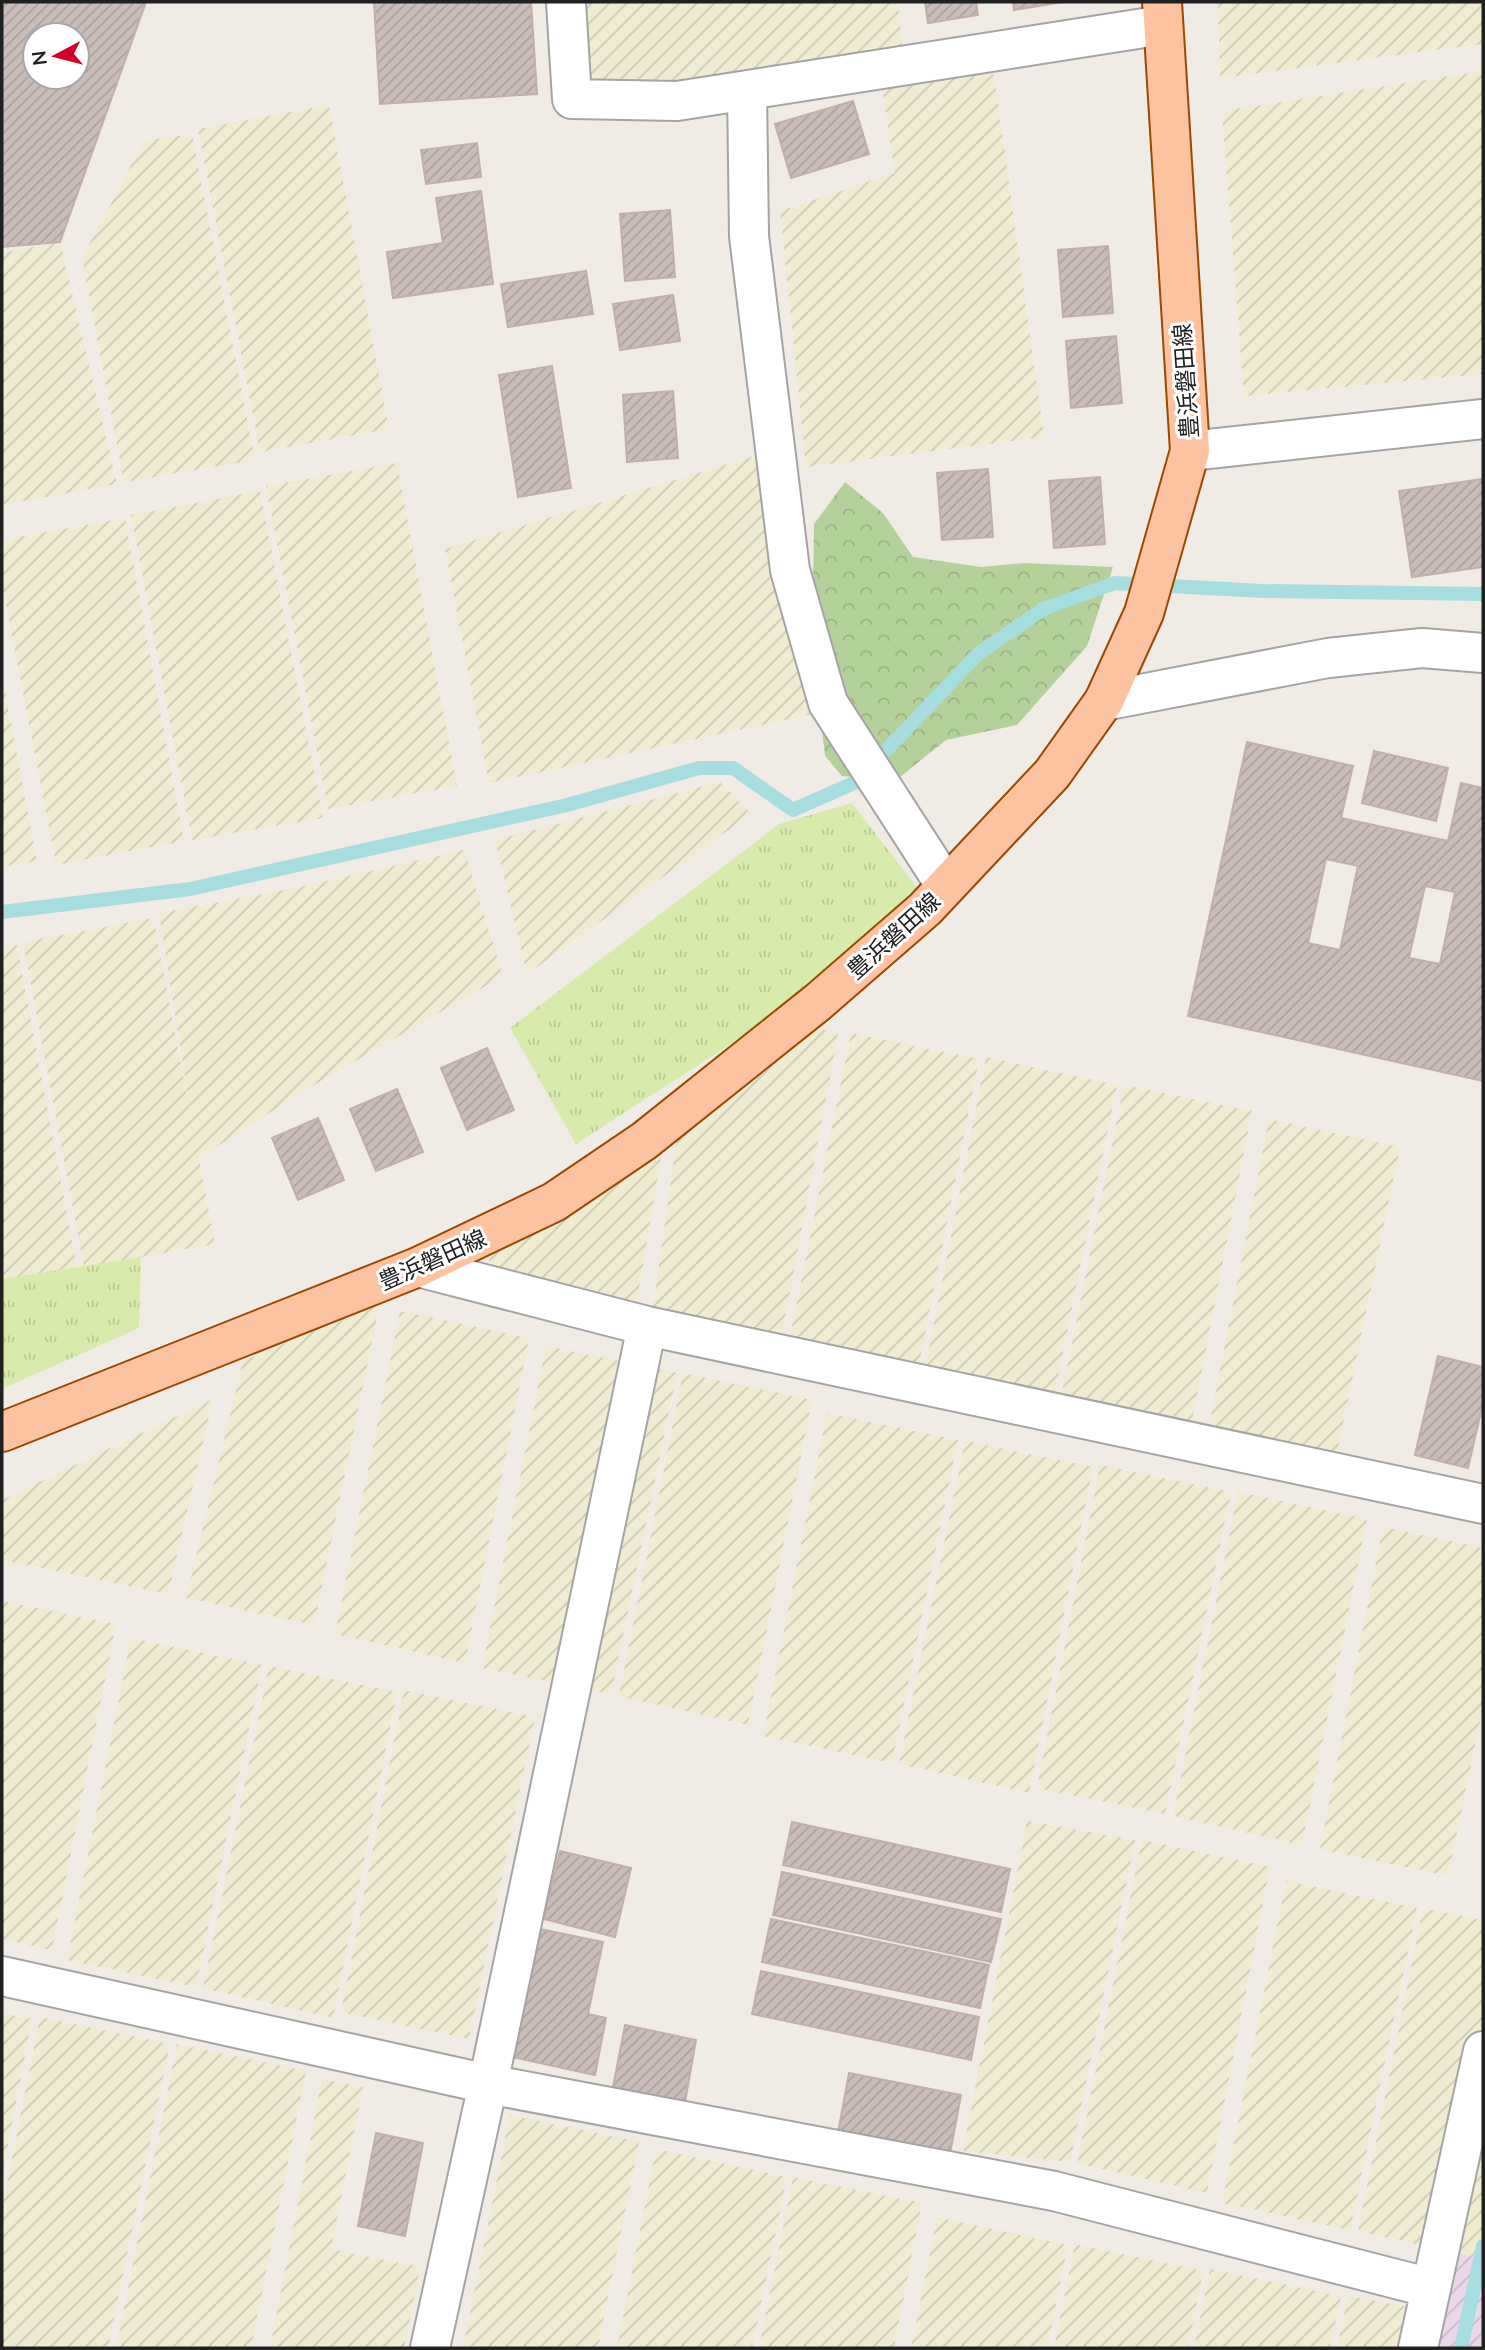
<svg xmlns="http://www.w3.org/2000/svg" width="1485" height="2350" viewBox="0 0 1485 2350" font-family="Lato,'Noto Sans JP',sans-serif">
<defs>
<pattern id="industrial-furrows" width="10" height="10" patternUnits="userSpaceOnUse" patternTransform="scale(1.75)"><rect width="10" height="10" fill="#ead8ea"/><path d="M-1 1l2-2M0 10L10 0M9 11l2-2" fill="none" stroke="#c8b9c8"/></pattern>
<pattern id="farmland-furrows" width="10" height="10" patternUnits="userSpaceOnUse" patternTransform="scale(1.75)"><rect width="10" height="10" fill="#efecd2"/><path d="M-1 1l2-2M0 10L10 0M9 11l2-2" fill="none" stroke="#cdcab4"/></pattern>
<pattern id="grass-tufts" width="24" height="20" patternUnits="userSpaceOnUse" patternTransform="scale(1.75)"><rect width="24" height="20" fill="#d8ebac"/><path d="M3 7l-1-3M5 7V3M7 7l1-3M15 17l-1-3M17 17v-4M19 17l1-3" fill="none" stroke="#b9c994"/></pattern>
<pattern id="forest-crowns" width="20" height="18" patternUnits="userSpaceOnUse" patternTransform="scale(1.75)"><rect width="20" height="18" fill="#b5d19a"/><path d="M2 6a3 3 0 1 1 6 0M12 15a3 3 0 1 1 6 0" fill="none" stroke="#9bb384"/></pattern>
<pattern id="building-hatch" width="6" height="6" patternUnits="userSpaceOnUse" patternTransform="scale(1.75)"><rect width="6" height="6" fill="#c9bcb9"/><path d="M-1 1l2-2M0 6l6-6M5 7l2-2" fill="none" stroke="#aca19f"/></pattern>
</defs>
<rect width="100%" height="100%" fill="#f1ebe6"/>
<!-- industrial -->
<path fill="url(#industrial-furrows)" d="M1483,2064V2348H1423Z"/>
<!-- farmland -->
<path fill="url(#farmland-furrows)" d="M566,2H898L904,66L572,99Z
M1218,2H1483V44L1220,78Z
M1483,71V374L1244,396L1222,111Z
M994,74L1044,437L806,467L780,211L895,173L881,81Z
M329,105L389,429L260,452L198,129Z
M192,134L255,460L124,482L82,258L144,141Z
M60,242L117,484L2,505V253Z
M775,450L813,714L489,783L445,549Z
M397,463L457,786L328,809L266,486Z
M260,491L323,818L192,840L131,515Z
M125,518L184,841L56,865L2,583V540Z
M2,676L37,861L2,867Z
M720,782L751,814L527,974L495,840Z
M464,850L503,976L307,1089L199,1158L215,1244L84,1267L23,942L153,918L192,1122L159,913L290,889Z
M17,945L77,1268L2,1282V948Z
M796,1019L838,1035L778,1355L650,1328L681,1111Z
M851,1033L979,1059L915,1385L786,1356Z
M986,1057L1117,1085L1052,1406L923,1380Z
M1124,1085L1252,1111L1189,1437L1059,1407Z
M1269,1119L1400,1147L1334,1468L1206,1442Z
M667,1122L634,1318L505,1288L476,1239Z
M380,1303L314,1625L186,1598L243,1361Z
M400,1311L529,1338L465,1663L335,1634Z
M546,1346L677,1373L611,1694L482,1668Z
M683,1373L812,1400L748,1725L619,1696Z
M213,1399L168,1594L2,1560V1500Z
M827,1413L958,1440L892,1763L763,1736Z
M965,1441L1093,1467L1029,1793L899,1764Z
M1100,1465L1231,1492L1165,1814L1037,1788Z
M1238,1492L1367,1519L1302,1845L1173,1816Z
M1383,1527L1483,1548V1706L1448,1876L1320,1849Z
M2,1601L116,1624L52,1950L2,1939Z
M131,1638L262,1665L196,1987L67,1960Z
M269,1666L397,1692L333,2018L203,1988Z
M404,1690L535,1717L469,2039L341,2012Z
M1027,1821L1135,1840L1070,2162L963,2151Z
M1142,1840L1270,1867L1207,2193L1077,2163Z
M1286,1881L1417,1908L1350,2230L1222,2203Z
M1423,1908L1483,1920V2259L1358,2231Z
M2,2013L32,2019L2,2176Z
M40,2017L170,2044L108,2348H18L2,2345V2210Z
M177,2044L306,2071L251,2348H116Z
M322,2079L363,2087L331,2249L420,2267L404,2348H270Z
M510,2115L639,2142L598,2348H463Z
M656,2149L787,2177L752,2348H617Z
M793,2177L922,2203L894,2348H759Z
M937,2217L1068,2245L1047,2348H911Z
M1075,2244L1203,2271L1188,2348H1054Z
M1210,2269L1341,2296L1330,2348H1194Z
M1348,2296L1410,2307L1400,2348H1337Z"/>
<!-- grass -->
<path fill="url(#grass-tufts)" d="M852,803L919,890L771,1018L576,1144L510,1028L779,824Z
M141,1257L139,1328L2,1389V1279Z"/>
<!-- forest -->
<path fill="url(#forest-crowns)" d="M845,482L883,513L913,557L981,567L1024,563L1113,567L1087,646L1017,725L946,740L895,781L842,776L825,756L812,645L814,524Z"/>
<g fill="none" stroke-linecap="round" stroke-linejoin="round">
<!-- stream -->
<path stroke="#a6dddf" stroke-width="14" d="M2,912L190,889L567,805L699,768H733L793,810L856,782L978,654L1043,609L1115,583L1262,591L1483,594
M1461,2348L1483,2246"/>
</g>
<!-- building -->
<path fill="url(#building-hatch)" stroke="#c3afa8" stroke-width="2" fill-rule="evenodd" d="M2,2H146L60,242L2,247ZM35,35H77V77H35Z
M374,2H531L537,94L380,104Z
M925,2H976L978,15L928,23Z
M1013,2H1063L1014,10Z
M853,101L869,154L791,178L775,124Z
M477,143L481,177L426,184L421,150Z
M481,191L493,284L393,298L387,252L443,243L436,198Z
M670,210L675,277L625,281L620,214Z
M1108,246L1113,313L1063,317L1058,250Z
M586,271L593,314L508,327L501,284Z
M673,295L680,341L620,350L613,304Z
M1116,336L1122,403L1071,408L1066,341Z
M552,366L571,488L518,497L499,375Z
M673,391L678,458L627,462L623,395Z
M988,469L993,537L942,540L937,473Z
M1100,477L1105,544L1054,548L1049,481Z
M1483,479V567L1412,577L1399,491Z
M1247,742L1353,766L1341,818L1448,841L1461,783L1483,788V1081L1188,1016ZM1326,859L1358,866L1340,950L1308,943ZM1425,886L1455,892L1440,964L1409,958Z
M1374,751L1448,768L1436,821L1362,803Z
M487,1048L514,1110L467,1130L441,1068Z
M397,1089L423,1152L376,1171L350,1109Z
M318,1118L344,1180L298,1200L272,1138Z
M1438,1356L1483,1367V1403L1468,1468L1415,1455Z
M792,1822L1010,1869L1001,1912L783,1865Z
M560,1851L631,1868L615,1937L544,1919Z
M782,1872L1001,1919L991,1962L773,1915Z
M771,1919L989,1965L980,2008L762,1962Z
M540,1929L603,1942L588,2014L606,2018L595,2075L512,2057Z
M761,1971L979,2017L971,2060L752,2014Z
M625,2025L696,2040L685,2102L613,2087Z
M849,2073L961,2095L949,2159L837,2138Z
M376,2133L423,2143L405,2236L358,2226Z"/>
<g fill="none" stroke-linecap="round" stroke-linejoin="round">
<!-- minor casing -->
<g stroke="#a4a4a4" stroke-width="42">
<path id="minor" d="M566,2L572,99L677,101L1163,25
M747,90L749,236L790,570L828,703L946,886
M1190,451L1483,419
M1104,701L1328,658L1422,648L1483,653
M418,1267L647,1326L1483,1504
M2,1976L488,2084L1054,2191L1431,2288
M430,2348L488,2084L647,1326
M1418,2348L1483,2051"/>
</g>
<!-- major casing -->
<g stroke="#9c4900" stroke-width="42">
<path id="major" d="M2,1432L418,1267L554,1202L644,1141L818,1002L925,909L1052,774L1104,701L1144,613L1190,451L1162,2"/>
</g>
<!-- minor -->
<use href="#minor" stroke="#fff" stroke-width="38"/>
<!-- major -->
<use href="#major" stroke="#fdc29f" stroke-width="38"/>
</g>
<g text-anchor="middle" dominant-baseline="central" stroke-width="6" stroke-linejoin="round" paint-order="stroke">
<!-- street labels -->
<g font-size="23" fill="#202020" stroke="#fff">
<text transform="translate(1185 381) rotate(-94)">豊浜磐田線</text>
<text transform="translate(893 935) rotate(-42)">豊浜磐田線</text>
<text transform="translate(432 1259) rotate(-24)">豊浜磐田線</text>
</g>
</g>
<!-- border -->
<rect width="1485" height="2350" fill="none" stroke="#202020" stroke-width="7"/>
<!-- north arrow -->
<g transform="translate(56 56) rotate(263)"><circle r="33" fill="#ffffff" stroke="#a6a6a6" stroke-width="2"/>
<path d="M0-5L12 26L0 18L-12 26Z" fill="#d0002a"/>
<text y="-10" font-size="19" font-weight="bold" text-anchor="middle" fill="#202020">N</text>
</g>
</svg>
